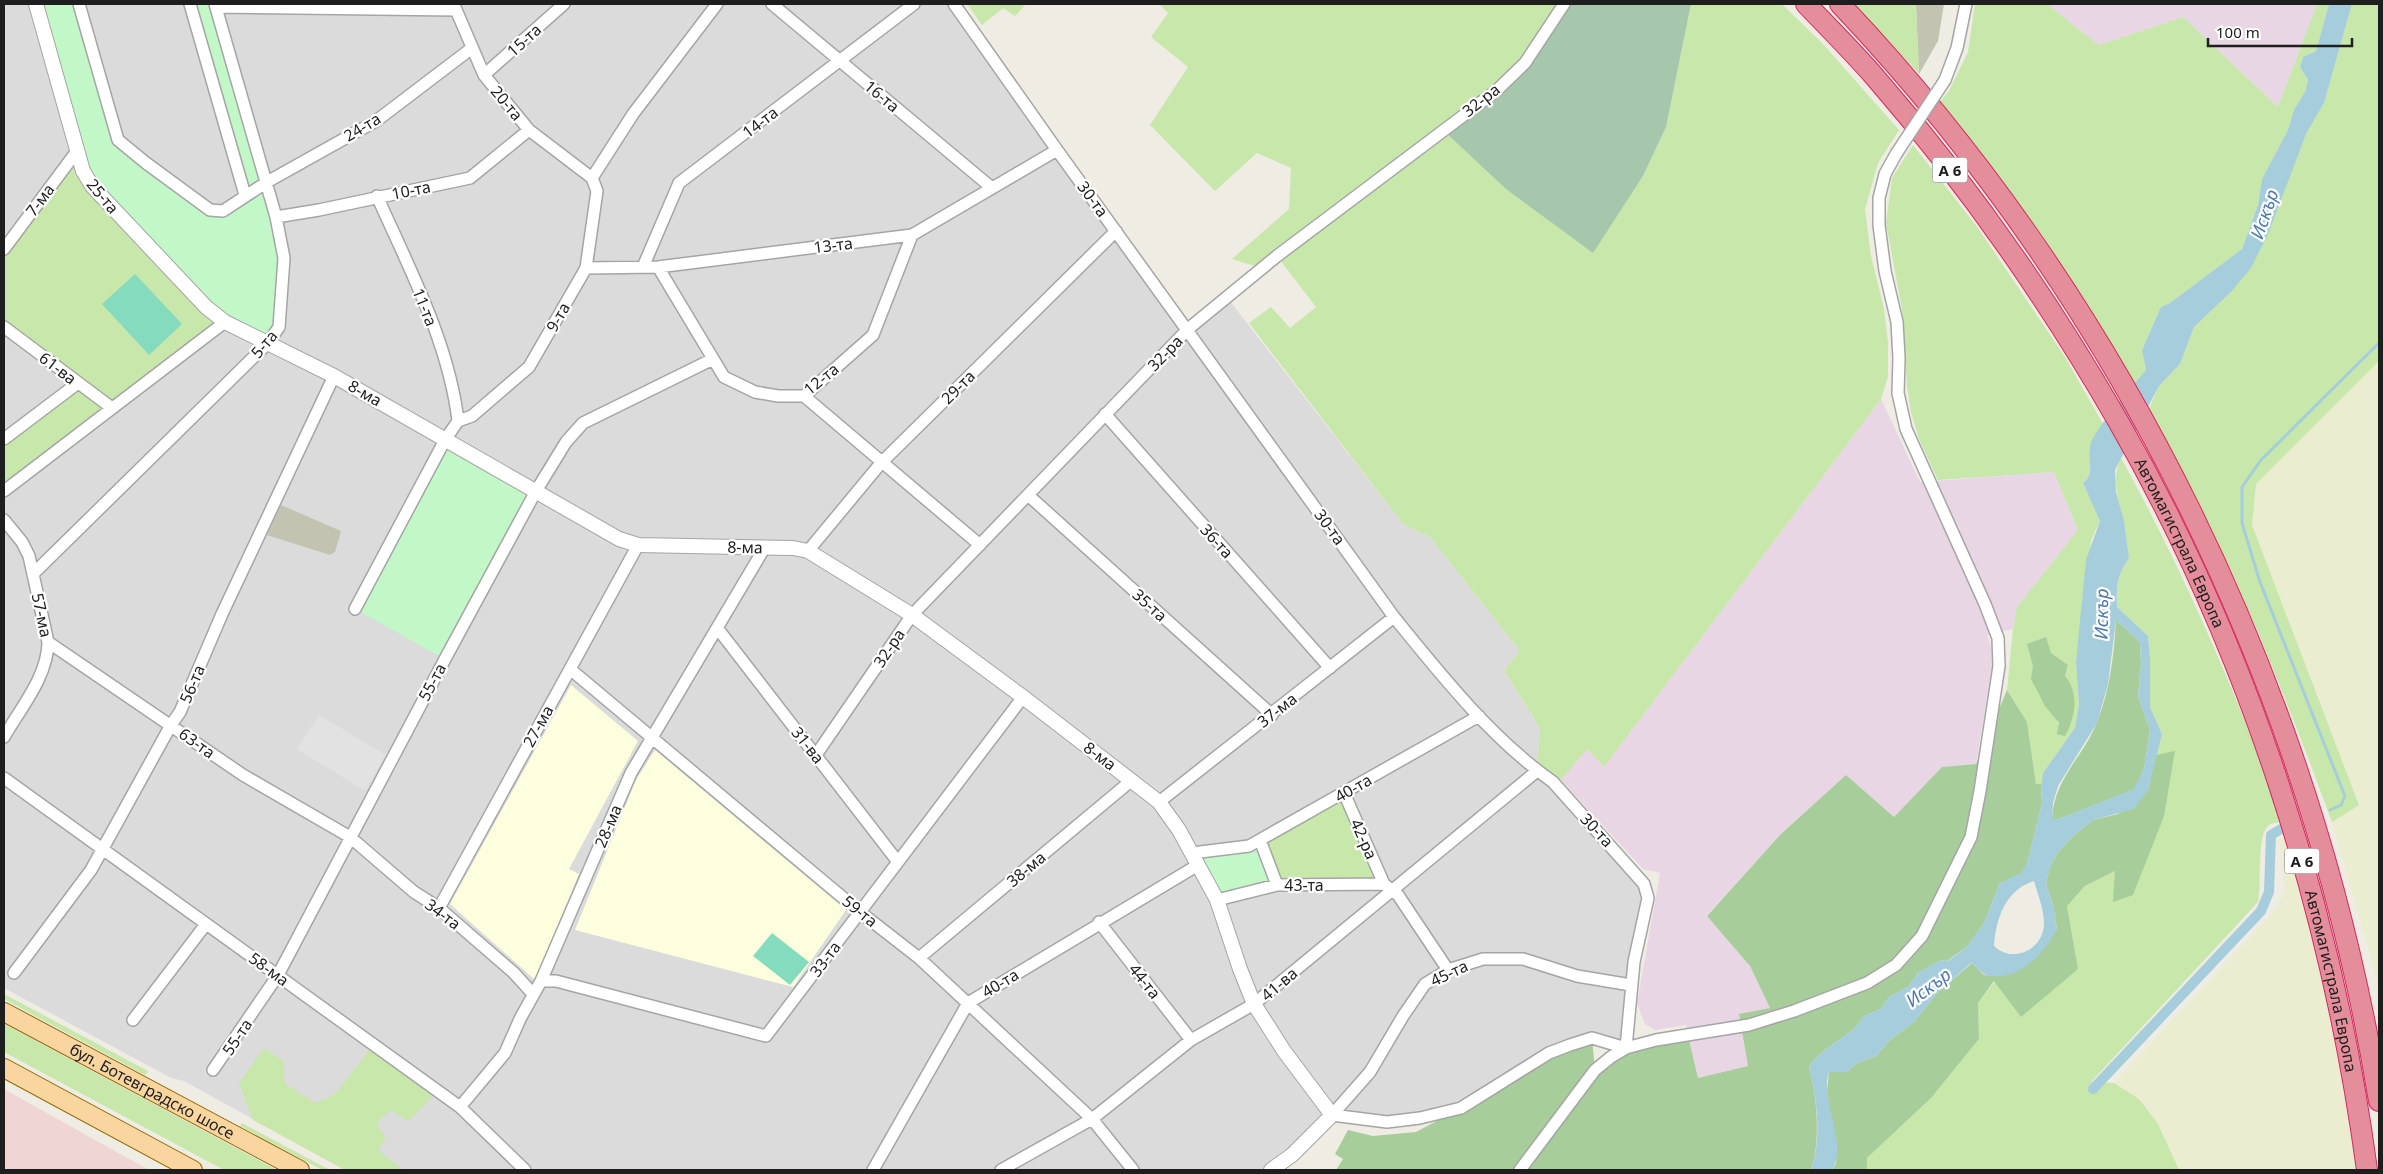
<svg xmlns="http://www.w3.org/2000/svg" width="2383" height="1174" viewBox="0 0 2383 1174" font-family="'Noto Sans',sans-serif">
<rect width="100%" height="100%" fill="#efece4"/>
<!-- residential -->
<path fill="#dcdbdb" d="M4,4H954L1188,329L1226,296L1403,524L1430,537L1520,651L1504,670L1540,728L1537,771L1644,884L1626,1048L1592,1038L1461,1108L1420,1118L1332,1115L1271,1170H345L184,1081L171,1078L4,988Z"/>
<!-- commercial -->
<path fill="#efd6d4" d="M4,1089L120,1154L150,1170H4Z"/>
<!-- industrial -->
<path fill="#e8d6e4" d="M2047,4H2317L2278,107L2183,17L2099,45Z
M1881,399L1920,482L2054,472L2078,530L2017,607L2013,629L1987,635L1991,647L1992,666L1976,764L1942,767L1894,817L1846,775L1781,834L1707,915L1750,966L1770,1008L1739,1015L1748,1066L1698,1078L1686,1025L1655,1030L1645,1024L1637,1004L1660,873L1643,869L1561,780L1587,748L1604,767Z"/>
<!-- education -->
<path fill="#fdfede" d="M571,685L638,741L569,869L579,874L535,980L450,904Z
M655,750L846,910L793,987L575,930L636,780Z"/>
<!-- construction -->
<path fill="#c2c3b0" d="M1916,4H1944L1938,41L1919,74Z
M281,505L341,531L335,552L330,555L267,535Z"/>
<!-- farmland -->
<path fill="#eaedd0" d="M2379,361V987L2332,822L2359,804L2252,525L2256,484Z
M2289,836L2332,997L2361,1170H2179L2139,1099L2114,1083L2277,908L2285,889L2279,840Z"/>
<!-- grass -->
<path fill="#c7e7ab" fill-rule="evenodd" d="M967,4H1026L1015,16L1003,8L982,25Z
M1159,4H1564L1592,253L1643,176L1666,127L1691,4H1782L1823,44L1899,130L1878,163L1865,209L1871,256L1884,309L1888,343V377L1881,399L1604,767L1587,749L1561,780L1537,771L1540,728L1504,670L1520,651L1430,537L1403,524L1249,323L1271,307L1290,328L1316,307L1277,256L1262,268L1232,259L1289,209L1291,168L1257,153L1215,191L1150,125L1188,67L1151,37L1168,13Z
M1855,4H1916L1919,74Z
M1975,4H2047L2099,45L2183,17L2278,107L2317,4H2329L2316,51L2303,57L2300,67L2308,80L2305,92L2294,110L2288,130L2262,179L2258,205L2242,249L2170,303L2161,307L2142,350L2146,370L2133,385L2094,318L1999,177L1939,103L1949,91L1968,52Z
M2352,4H2379V361L2256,484L2252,525L2359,805L2332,822C2280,681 2225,541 2148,411L2159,386L2180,364L2194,327L2231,292L2306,134L2324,103Z
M1913,145L1978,228L2065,357L2103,424C2099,430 2093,438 2090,445C2087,457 2096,472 2083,483L2100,520L2091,541L2076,662L2079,704L2075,728L2043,773L2041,784H2036L2027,722L2007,690L2013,629L2017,607L2078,530L2054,472L1938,480L1919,439L1911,412L1907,386L1902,309L1886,223L1892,178ZM2046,638L2051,653L2068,665L2065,677V736C2046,693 2015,690 2046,638Z
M77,151L225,322L4,491V439L78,383L4,327V249Z
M2121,458C2186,575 2237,697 2284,821C2280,822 2272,823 2269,825C2256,835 2262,885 2258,902L2091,1082L2114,1083L2139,1099L2158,1124L2179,1170H1867V1158L1931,1098L1979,1039L1978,1003L1995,981L2078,970L2067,906L2085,886L2115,871L2175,752L2156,755L2162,734L2150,707V658L2148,636L2117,607C2116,587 2117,575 2129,558C2127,545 2126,531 2123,519C2118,497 2111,479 2121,458Z
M1344,793L1384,884L1277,885L1260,840Z
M4,994L148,1071V1072L145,1075L4,999Z
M4,1024L277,1170H224L4,1052Z
M372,1047L434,1095L408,1121L390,1110L376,1124L386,1137L378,1150L403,1170H345L253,1120L239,1083L264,1048L283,1061L285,1084L315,1103L334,1095Z
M242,1123L330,1170H322L240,1126Z"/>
<!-- forest -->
<path fill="#a7cd9a" d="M2116,620L2140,642L2141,664L2138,696L2150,730L2144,769L2135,789L2059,819H2052C2054,778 2083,758 2097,722C2110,690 2114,655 2116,620Z
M2046,637L2051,653L2068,665L2065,676C2080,694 2075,718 2065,736L2057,734L2059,723L2045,706L2031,679L2033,666L2027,644Z
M2007,690L2027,722L2036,784H2041L2042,803L2027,864L2022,873L2000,883L1984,923L1968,946L1947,961L1941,960L1918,973L1908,987L1889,997L1881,1009L1864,1016C1853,1037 1824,1044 1809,1067C1817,1096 1821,1141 1811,1170H1336L1343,1159L1335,1154L1348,1130L1373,1136L1416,1132L1461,1108L1502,1081L1592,1038L1595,1070L1611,1057L1688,1035L1698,1078L1748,1066L1739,1014L1770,1008L1750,966L1707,916L1781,834L1846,775L1894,817L1942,767L1976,764Z
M2175,751L2164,816L2133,895L2113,902L2115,871L2085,886L2067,906L2078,969L2021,1017L1994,981L1978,1003L1979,1039L1931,1098L1867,1158V1170H1832L1836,1163L1827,1091L1829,1072H1847L1857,1063L1876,1056L1889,1041L1915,1021L1937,993L1972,963L1984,975L1998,976L2057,929L2053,905L2046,884L2050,866L2058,852L2072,837L2093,820L2118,814L2148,790L2156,755Z"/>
<!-- cemetery -->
<path fill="#a6c7ac" d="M1564,4H1691L1666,127L1643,176L1593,253L1506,189L1443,130L1525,63Z"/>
<!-- park -->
<path fill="#c2f8c8" d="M36,4H79L118,140L210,209L223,211L245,195L190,4H215L284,258L279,327L268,343L225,322L92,186Z
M445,440L536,491L445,659L355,609Z
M1260,840L1277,885L1217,900L1192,853Z"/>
<!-- pitch -->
<path fill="#84dbbd" d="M135,274L182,324L149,355L102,304Z
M772,933L809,962L790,985L753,956Z"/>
<!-- parking -->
<path fill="#e2e2e2" d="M319,715L386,755L365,791L297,749Z"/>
<!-- water -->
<path fill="#a6cddb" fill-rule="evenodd" d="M2329,4H2352L2324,103L2306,134L2268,234L2251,268L2231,292L2194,327L2180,364L2159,386L2115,470L2116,492L2124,521L2129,558C2117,575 2116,587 2117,607L2148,636L2150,658V707L2162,734L2148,790L2134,809L2093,820L2072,837L2058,852L2050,866L2046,884L2053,905L2057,929C2044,954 2018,983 1986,975C1981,973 1976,966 1971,963L1937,993L1915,1021L1889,1041L1876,1056L1857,1063L1847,1072H1829C1819,1103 1849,1140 1832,1170H1811C1822,1139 1817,1097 1809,1067C1824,1044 1853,1037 1864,1016L1881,1009L1889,997L1908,987L1918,973L1941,960L1948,961L1968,946L1984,923L2000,883L2021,873L2027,864L2042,803L2041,786L2043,773L2075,728L2079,704L2076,662L2086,560L2100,521L2083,483C2096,473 2087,459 2090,446C2092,432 2134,384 2146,370L2142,350L2161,307L2170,303L2242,249L2258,205L2262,179L2288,130L2294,110L2305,92L2308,80L2300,67L2303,57L2316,51ZM2116,620L2140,642L2141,664L2138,696L2150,730L2144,769L2134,789L2059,819H2052L2053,803L2058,786L2097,723L2108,684ZM2034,881C2038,895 2044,910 2044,924C2043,950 2013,964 1994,946C1996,919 2005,890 2034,881Z"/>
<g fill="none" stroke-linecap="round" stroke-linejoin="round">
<!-- stream -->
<path stroke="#a6cddb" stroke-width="3" d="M2330,810L2341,805L2345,796L2260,582L2242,523V487L2261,460L2379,343"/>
<!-- canal -->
<path stroke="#a6cddb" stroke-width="10" d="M2093,1089L2261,911L2269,892L2271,835L2281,829"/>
<!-- minor casing -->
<g stroke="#a5a5a5" stroke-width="14">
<path id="minor" d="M79,4L118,140L146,163L210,210L223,211L267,182L376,121L472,48
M190,4L245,195
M772,4L992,188
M954,4L1057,150L1394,617C1441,675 1491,738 1553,782L1644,884L1648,898L1634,962L1626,1048
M454,5L484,75L529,130L592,178
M216,7L456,10
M484,75L564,4
M1945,80L1957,48L1966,4
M377,196C409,268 449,343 458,421
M276,217L319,210L470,178L529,130
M4,249L77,151
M643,267L679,183L914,4
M658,267L724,377L755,392L778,396H804L873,335L912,235
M586,268L658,267L912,235L1057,150
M4,327L112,408
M804,396L980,545
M1105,414L1330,668
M4,439L78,383
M4,491L225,322
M1028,495L1272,715
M4,520L22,542L29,556L48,642C48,676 20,709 4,737
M808,551L881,463L1116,231
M34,573L268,343L279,327L284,258L276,217L215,4
M355,609L445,440L458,421L472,416L529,367L586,268L597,191L592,178L633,114L717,4
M718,629L898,862
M48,642L243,775L350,837L414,892L439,908L514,973L533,994
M570,669L860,912L919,958L1092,1119L1133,1170
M816,755L912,615L1188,329L1277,256L1496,91L1525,63L1564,4
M4,778L460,1107L525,1170
M1344,793L1384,884
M1159,802L1394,617
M1260,840L1277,885
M1192,853L1249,846L1479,716
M1217,900L1277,885L1384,884L1398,895L1448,970
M439,908L638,545
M1099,922L1191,1040
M919,958L1132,780
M14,973L91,870L171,725L180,712L222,614L334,376
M541,981H556L766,1036L1023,697
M133,1020L206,924
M213,1070L278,975L445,659L536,491L566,442L583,423L713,359
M460,1107L505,1053L520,1019L541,981L631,773L765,547
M1332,1115L1370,1072L1403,1016L1425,984L1448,970L1483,959H1523L1577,976L1631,985
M1332,1115L1387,1122L1420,1118L1461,1108L1549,1053L1570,1045L1592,1038L1626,1048
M873,1170L968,1003L1198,865
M1001,1170L1092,1119L1191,1040L1254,1004L1537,771
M1520,1170L1595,1070L1611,1057L1626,1048L1656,1040L1749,1025L1794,1011L1867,983L1896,965L1922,936L1971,837L1980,791L1999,666L1998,638L1985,604L1906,429L1898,393L1899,358L1897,322L1885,271L1879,225V198L1885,174L1896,154"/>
</g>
<!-- tertiary casing -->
<g stroke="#a5a5a5" stroke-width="16">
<path id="tertiary" d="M36,4L83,171L92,186L206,307L225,322L334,376L619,539L638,545L793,548L808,551L912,615L1023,697L1159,802L1179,830L1217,900L1240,969L1254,1004L1284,1051L1332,1115L1292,1155L1271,1170"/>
</g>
<!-- primary casing -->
<g stroke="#936905" stroke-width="20">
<g id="primary">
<path id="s1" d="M4,1012L300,1170"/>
<path d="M4,1068L193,1170"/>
</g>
</g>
<!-- motorway casing -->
<g stroke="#d5295e" stroke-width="22">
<g id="motorway">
<path id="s2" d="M1806,4C1829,28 1852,51 1874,76C1966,182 2048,299 2118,421C2249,649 2332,910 2367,1170"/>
<path d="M1840,4C2124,304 2313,693 2379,1101"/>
</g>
</g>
<!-- minor -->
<use href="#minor" stroke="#fff" stroke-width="11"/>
<!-- tertiary -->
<use href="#tertiary" stroke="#fff" stroke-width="14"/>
<!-- primary -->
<use href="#primary" stroke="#f9d59f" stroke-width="18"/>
<!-- motorway -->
<use href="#motorway" stroke="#e48e9b" stroke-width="20"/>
<!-- minor-bridge casing -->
<g stroke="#a5a5a5" stroke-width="14" stroke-linecap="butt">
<path id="minor-bridge" d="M1896,154L1945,80"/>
</g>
<!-- minor-bridge -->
<use href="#minor-bridge" stroke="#fff" stroke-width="11"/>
</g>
<g text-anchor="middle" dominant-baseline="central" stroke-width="4.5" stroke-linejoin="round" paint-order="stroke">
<!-- shield labels -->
<g fill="#fff" stroke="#626262" stroke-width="1">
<rect x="1932.5" y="157.5" width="35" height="25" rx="4"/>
<rect x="2284.5" y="848.5" width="35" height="25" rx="4"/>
</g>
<g font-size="15" font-weight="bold" fill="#1e1e1e">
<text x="1950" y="170">A 6</text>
<text x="2302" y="861">A 6</text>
</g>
<!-- street labels -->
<g font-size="16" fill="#1e1e1e" stroke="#fff">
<text transform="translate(524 40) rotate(-42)">15-та</text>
<text transform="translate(882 96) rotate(40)">16-та</text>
<text transform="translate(1481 100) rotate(-38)">32-ра</text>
<text transform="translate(507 103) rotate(50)">20-та</text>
<text transform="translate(760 122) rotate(-37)">14-та</text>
<text transform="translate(362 127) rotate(-31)">24-та</text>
<text transform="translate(411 190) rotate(-11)">10-та</text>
<text transform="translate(103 196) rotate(50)">25-та</text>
<text transform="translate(1093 199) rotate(54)">30-та</text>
<text transform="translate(40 200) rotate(-53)">7-ма</text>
<text transform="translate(833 245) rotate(-7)">13-та</text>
<text transform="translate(425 307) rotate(68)">11-та</text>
<text transform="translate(558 317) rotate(-60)">9-та</text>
<text transform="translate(264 344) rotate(-50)">5-та</text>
<text transform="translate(1165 353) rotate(-46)">32-ра</text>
<text transform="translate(58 368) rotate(37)">61-ва</text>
<text transform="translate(821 379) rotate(-39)">12-та</text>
<text transform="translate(958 387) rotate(-45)">29-та</text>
<text transform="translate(365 393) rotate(30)">8-ма</text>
<text transform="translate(1330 527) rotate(54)">30-та</text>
<text transform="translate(1217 541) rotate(48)">36-та</text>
<text stroke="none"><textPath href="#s2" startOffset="659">Автомагистрала Европа</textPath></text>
<text transform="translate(745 547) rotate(1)">8-ма</text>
<text transform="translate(1150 605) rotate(42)">35-та</text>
<text transform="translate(42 615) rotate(78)">57-ма</text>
<text transform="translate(889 648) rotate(-56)">32-ра</text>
<text transform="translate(432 682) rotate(-62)">55-та</text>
<text transform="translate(192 684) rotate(-67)">56-та</text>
<text transform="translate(1277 710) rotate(-38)">37-ма</text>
<text transform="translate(538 726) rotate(-61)">27-ма</text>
<text transform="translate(197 743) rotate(35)">63-та</text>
<text transform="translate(808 745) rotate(52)">31-ва</text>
<text transform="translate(1100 756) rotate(37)">8-ма</text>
<text transform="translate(1353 788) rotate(-30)">40-та</text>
<text transform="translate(608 826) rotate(-67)">28-ма</text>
<text transform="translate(1597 830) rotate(47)">30-та</text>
<text transform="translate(1364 839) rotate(66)">42-ра</text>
<text transform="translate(1026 869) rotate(-40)">38-ма</text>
<text x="1304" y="885">43-та</text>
<text transform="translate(860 911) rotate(39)">59-та</text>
<text transform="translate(443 914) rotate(37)">34-та</text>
<text transform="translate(825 959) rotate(-53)">33-та</text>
<text transform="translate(269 969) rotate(36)">58-ма</text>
<text transform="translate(1449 973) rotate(-25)">45-та</text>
<text transform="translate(1145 981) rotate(52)">44-та</text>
<text stroke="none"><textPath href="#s2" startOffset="1124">Автомагистрала Европа</textPath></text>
<text transform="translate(1000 983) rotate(-31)">40-та</text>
<text transform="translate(1279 984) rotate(-40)">41-ва</text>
<text transform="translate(237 1037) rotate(-56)">55-та</text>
<text stroke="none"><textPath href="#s1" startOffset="168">бул. Ботевградско шосе</textPath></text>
</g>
<!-- water labels -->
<g font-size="18" font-style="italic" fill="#4d79ab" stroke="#fff">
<text transform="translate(2264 214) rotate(-71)">Искър</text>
<text transform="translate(2101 614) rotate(-89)">Искър</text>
<text transform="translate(1928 987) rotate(-37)">Искър</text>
</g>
</g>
<!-- border -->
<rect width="2383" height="1174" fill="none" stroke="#1e1e1e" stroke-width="10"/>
<!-- scale -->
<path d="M2208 38v8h144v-8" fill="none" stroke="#1e1e1e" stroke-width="2.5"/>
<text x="2216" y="38" font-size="15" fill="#1e1e1e" stroke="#ffffff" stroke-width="4" paint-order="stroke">100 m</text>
</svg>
